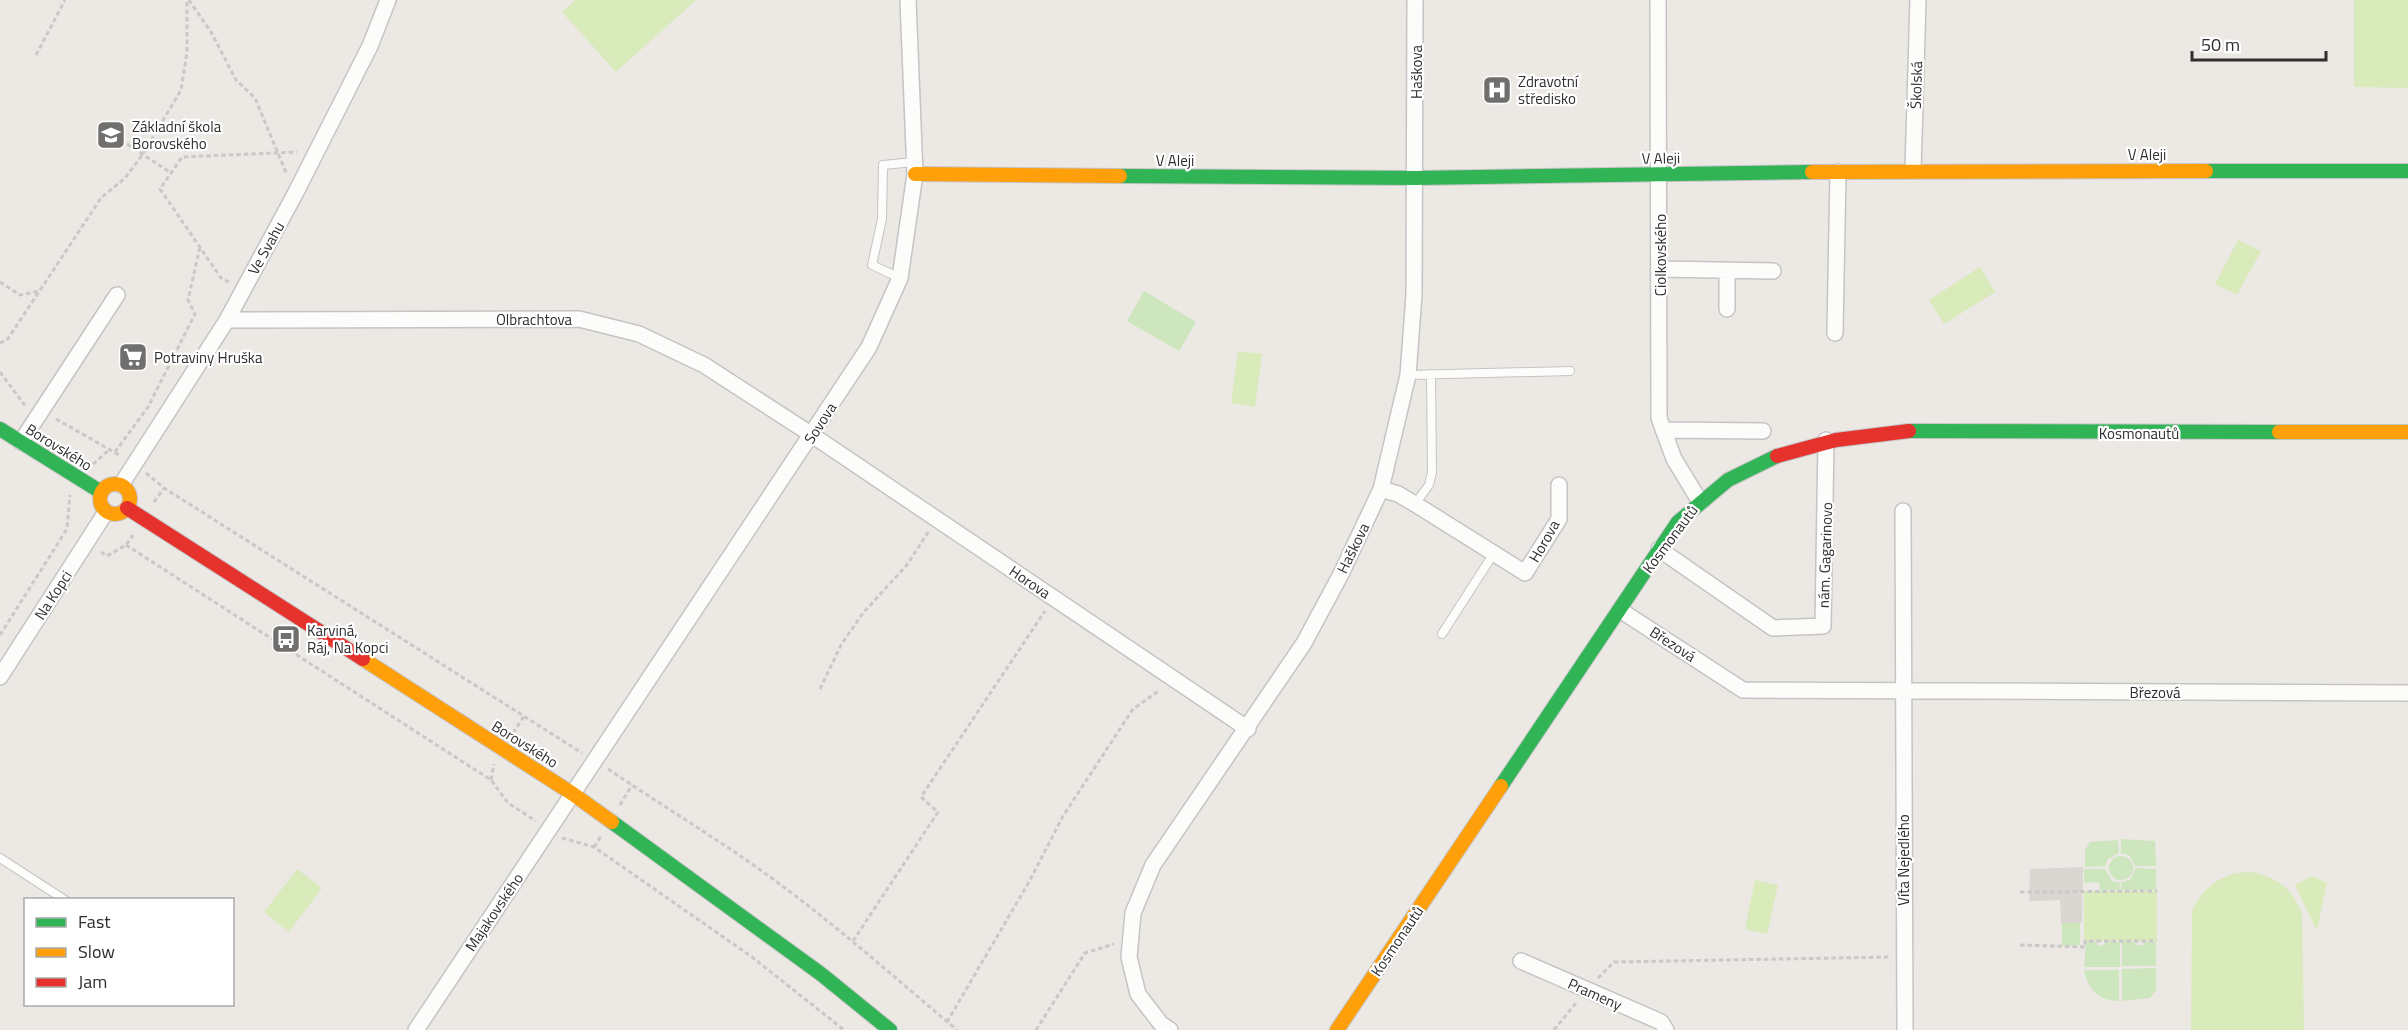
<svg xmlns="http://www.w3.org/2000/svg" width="2408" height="1030" viewBox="0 0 2408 1030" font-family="'Titillium Web',sans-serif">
<rect width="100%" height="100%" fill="#ece8e4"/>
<!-- green -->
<path fill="#cee6be" d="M1144,291L1196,322L1179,351L1127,321Z
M2121,839L2155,841L2156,866H2135L2130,856L2121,853Z
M2118,840L2119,853L2108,859L2105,866L2085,867V850L2090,842Z
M2109 868a12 12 0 1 1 24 0a12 12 0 1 1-24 0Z
M2135,868L2156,869V890H2121V883L2131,879Z
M2084,869H2105L2112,881L2120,883L2119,890H2100L2099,882L2084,883Z
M2062,923H2080V945L2062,946Z
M2086,941H2097L2098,946L2105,945V941L2120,942V967H2084Z
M2122,941L2135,942L2136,945H2143V942H2156V966H2122Z
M2156,968V990L2150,998L2122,1001V969Z
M2084,970H2119V1001C2099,1001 2088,990 2084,970Z"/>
<!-- pitch -->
<path fill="#d9eabb" d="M575,0H696L616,72L562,12Z
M2354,0H2408V88L2354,87Z
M2238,240L2261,251L2237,295L2215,284Z
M1980,267L1995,292L1944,324L1929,300Z
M1238,351L1262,354L1255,407L1231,403Z
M297,869L322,888L289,932L264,912Z
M2251,872C2277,877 2293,889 2302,914L2304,1030H2191L2192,911C2202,887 2225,871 2251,872Z
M2312,876L2327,883L2317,931L2295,885Z
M1755,880L1778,885L1767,934L1745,929Z
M2084,891H2157V941L2084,940Z"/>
<!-- plaza -->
<path fill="#dad6d2" d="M2083,867L2082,923H2061L2060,900L2029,901L2030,869Z"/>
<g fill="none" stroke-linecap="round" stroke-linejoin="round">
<!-- lane casing -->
<g stroke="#c5c4c5" stroke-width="10">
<path id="lane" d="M900,278L872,265L882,219L883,165L914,162
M1408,375L1570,371
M1415,504L1429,485L1432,472L1431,374
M1442,634L1494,553
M0,858L65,900"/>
</g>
<!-- street casing -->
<g stroke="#c5c4c5" stroke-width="18">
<path id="street" d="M1658,0L1659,418L1674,459L1699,500
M1913,170L1918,0
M1660,269L1773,271
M1727,270V309
M227,320L579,319L639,334L704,365L812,435L1248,729
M1835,333L1838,172
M1663,430L1763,431
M21,442L117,295
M121,485L227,320L295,194L370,46L388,0
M1381,489L1398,494L1415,504L1525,573L1559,519V485
M1903,511L1905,1030
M1659,549L1773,628L1823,626L1826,440
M1620,610L1743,690L2408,693
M0,677L106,512
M1521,961L1661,1022L1666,1030
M416,1030L869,347L900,278L915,174L908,0
M1170,1030L1161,1024L1138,994L1129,957L1133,913L1153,865L1304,643L1341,574L1381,489L1408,375L1414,295L1415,0"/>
</g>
<!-- fast casing -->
<g stroke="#c5c4c5" stroke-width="16">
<path id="fast" d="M2206,171H2408
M1120,176L1416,178L1812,172
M0,429L101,492
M1909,431L2279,432
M1501,786L1678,522L1728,480L1777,456
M612,822L821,974L890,1030"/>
</g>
<!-- slow casing -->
<g stroke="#c5c4c5" stroke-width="16">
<path id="slow" d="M1812,172L2206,171
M915,174L1120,176
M2279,432H2408
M100 499a15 15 0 1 1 30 0a15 15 0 1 1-30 0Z
M363,659L573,794L612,822
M1337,1030L1501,786"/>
</g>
<!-- jam casing -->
<g stroke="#c5c4c5" stroke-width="16">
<path id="jam" d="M1777,456L1836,440L1909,431
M127,508L363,659"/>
</g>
<!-- path -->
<path stroke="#c9c9c8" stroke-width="3" stroke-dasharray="4.5 3" stroke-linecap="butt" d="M189,0L211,32L236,80L255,98L287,175
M36,55L65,0
M127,144L171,173
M0,282L20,295L40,291
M229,282L221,278L160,189L182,157L297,152
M0,343L7,340L101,198L125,178L143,154L181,90L187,52V0
M0,372L26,407
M56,419L121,456
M115,452L148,407L195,314L188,300L200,247
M93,464L110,449
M146,473L164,488L582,753
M154,502L164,488
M126,545L491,780L508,803L536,821
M101,552L107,556L126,545L133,535
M0,635L67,529L70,495
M820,689L841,645L863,613L906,566L929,531
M513,733L524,716
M608,769C667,809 728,845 785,888C845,933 900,982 957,1030
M491,780L494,764
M620,805L632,785
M562,838L594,847L752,957L844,1030
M594,847L601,836
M2020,892L2157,891
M853,941L938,812L921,797L1045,611
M2020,945L2085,947V941H2157
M1598,978L1614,962L1891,957
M947,1022L1029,882L1063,816L1133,709L1160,690
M1036,1030L1085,953L1114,944
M1554,1030L1576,1003"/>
<!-- lane -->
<use href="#lane" stroke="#fcfcfb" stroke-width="8"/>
<!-- street -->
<use href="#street" stroke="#fcfcfb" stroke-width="15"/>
<!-- fast -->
<use href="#fast" stroke="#30b455" stroke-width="14"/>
<!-- slow -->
<use href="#slow" stroke="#ff9f0a" stroke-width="14"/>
<!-- jam -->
<use href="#jam" stroke="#e5322d" stroke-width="14"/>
</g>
<!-- icons -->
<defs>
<g id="hospital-square" transform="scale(1.5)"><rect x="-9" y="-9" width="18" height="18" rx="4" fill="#706f6e" stroke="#fff"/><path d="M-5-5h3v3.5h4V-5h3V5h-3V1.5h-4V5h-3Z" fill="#fff"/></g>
<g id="school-square" transform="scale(1.5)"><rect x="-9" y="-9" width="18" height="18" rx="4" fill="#706f6e" stroke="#fff"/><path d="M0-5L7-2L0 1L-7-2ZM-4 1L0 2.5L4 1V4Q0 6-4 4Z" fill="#fff"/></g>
<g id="supermarket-square" transform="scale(1.5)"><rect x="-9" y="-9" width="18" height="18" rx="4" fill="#706f6e" stroke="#fff"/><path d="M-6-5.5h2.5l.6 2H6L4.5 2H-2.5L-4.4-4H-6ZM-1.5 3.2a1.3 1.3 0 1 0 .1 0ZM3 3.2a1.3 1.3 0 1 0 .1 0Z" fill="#fff"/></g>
<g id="bus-square" transform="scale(1.5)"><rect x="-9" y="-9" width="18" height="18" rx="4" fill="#706f6e" stroke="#fff"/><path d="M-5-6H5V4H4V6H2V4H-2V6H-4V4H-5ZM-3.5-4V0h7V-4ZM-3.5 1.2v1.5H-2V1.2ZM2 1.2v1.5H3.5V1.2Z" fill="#fff"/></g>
</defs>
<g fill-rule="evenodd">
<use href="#hospital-square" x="1497" y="90"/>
<use href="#school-square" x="111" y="135"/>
<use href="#supermarket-square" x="133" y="357"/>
<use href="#bus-square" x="286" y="639"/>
</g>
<g text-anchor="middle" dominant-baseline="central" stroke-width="4.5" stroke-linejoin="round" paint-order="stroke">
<!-- street labels -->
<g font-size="15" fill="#2e2e2e" stroke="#fff">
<text transform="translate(1416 72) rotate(-90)">Haškova</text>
<text transform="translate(1916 85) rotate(-88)">Školská</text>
<text x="2147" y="154">V Aleji</text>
<text transform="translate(1661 158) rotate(-1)">V Aleji</text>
<text x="1175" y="160">V Aleji</text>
<text transform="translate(266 248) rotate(-61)">Ve Svahu</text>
<text transform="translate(1660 255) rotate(-90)">Ciolkovského</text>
<text x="534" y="319">Olbrachtova</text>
<text transform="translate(820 423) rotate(-57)">Sovova</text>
<text x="2139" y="433">Kosmonautů</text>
<text transform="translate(59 447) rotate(32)">Borovského</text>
<text transform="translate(1670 539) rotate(-53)">Kosmonautů</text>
<text transform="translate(1544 541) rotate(-60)">Horova</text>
<text transform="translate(1353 548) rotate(-64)">Haškova</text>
<text transform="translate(1825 555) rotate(-88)">nám. Gagarinovo</text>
<text transform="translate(1030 582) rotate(34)">Horova</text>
<text transform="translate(53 595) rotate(-57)">Na Kopci</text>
<text transform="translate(1673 644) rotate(33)">Březová</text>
<text x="2155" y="692">Březová</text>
<text transform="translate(525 744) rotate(32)">Borovského</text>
<text transform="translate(1903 860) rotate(-90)">Víta Nejedlého</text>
<text transform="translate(494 912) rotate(-56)">Majakovského</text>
<text transform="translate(1397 941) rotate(-56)">Kosmonautů</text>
<text transform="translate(1595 994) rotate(24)">Prameny</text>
</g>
<!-- poi labels -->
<g font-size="15" fill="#2e2e2e" stroke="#fff" text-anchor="start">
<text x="1518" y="81">Zdravotní<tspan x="1518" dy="17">středisko</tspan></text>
<text x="132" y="126">Základní škola<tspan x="132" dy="17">Borovského</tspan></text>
<text x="154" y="357">Potraviny Hruška</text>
<text x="307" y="630">Karviná,<tspan x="307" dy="17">Ráj, Na Kopci</tspan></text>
</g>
</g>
<!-- legend -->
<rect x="24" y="898" width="210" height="108" fill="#ffffff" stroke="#ababab" stroke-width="1.5"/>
<rect x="36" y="918" width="30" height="9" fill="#30b455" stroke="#ababab" stroke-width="1.5"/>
<text x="78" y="928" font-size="18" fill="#2e2e2e">Fast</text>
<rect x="36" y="948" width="30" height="9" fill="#ff9f0a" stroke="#ababab" stroke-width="1.5"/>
<text x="78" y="958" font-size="18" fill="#2e2e2e">Slow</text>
<rect x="36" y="978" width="30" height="9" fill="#e5322d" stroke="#ababab" stroke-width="1.5"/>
<text x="78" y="988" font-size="18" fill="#2e2e2e">Jam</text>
<!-- scale -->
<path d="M2192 51v9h134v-9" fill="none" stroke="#2e2e2e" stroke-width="3"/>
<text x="2201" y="51" font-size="18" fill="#2e2e2e" stroke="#ffffff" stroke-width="4.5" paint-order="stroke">50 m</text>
</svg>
